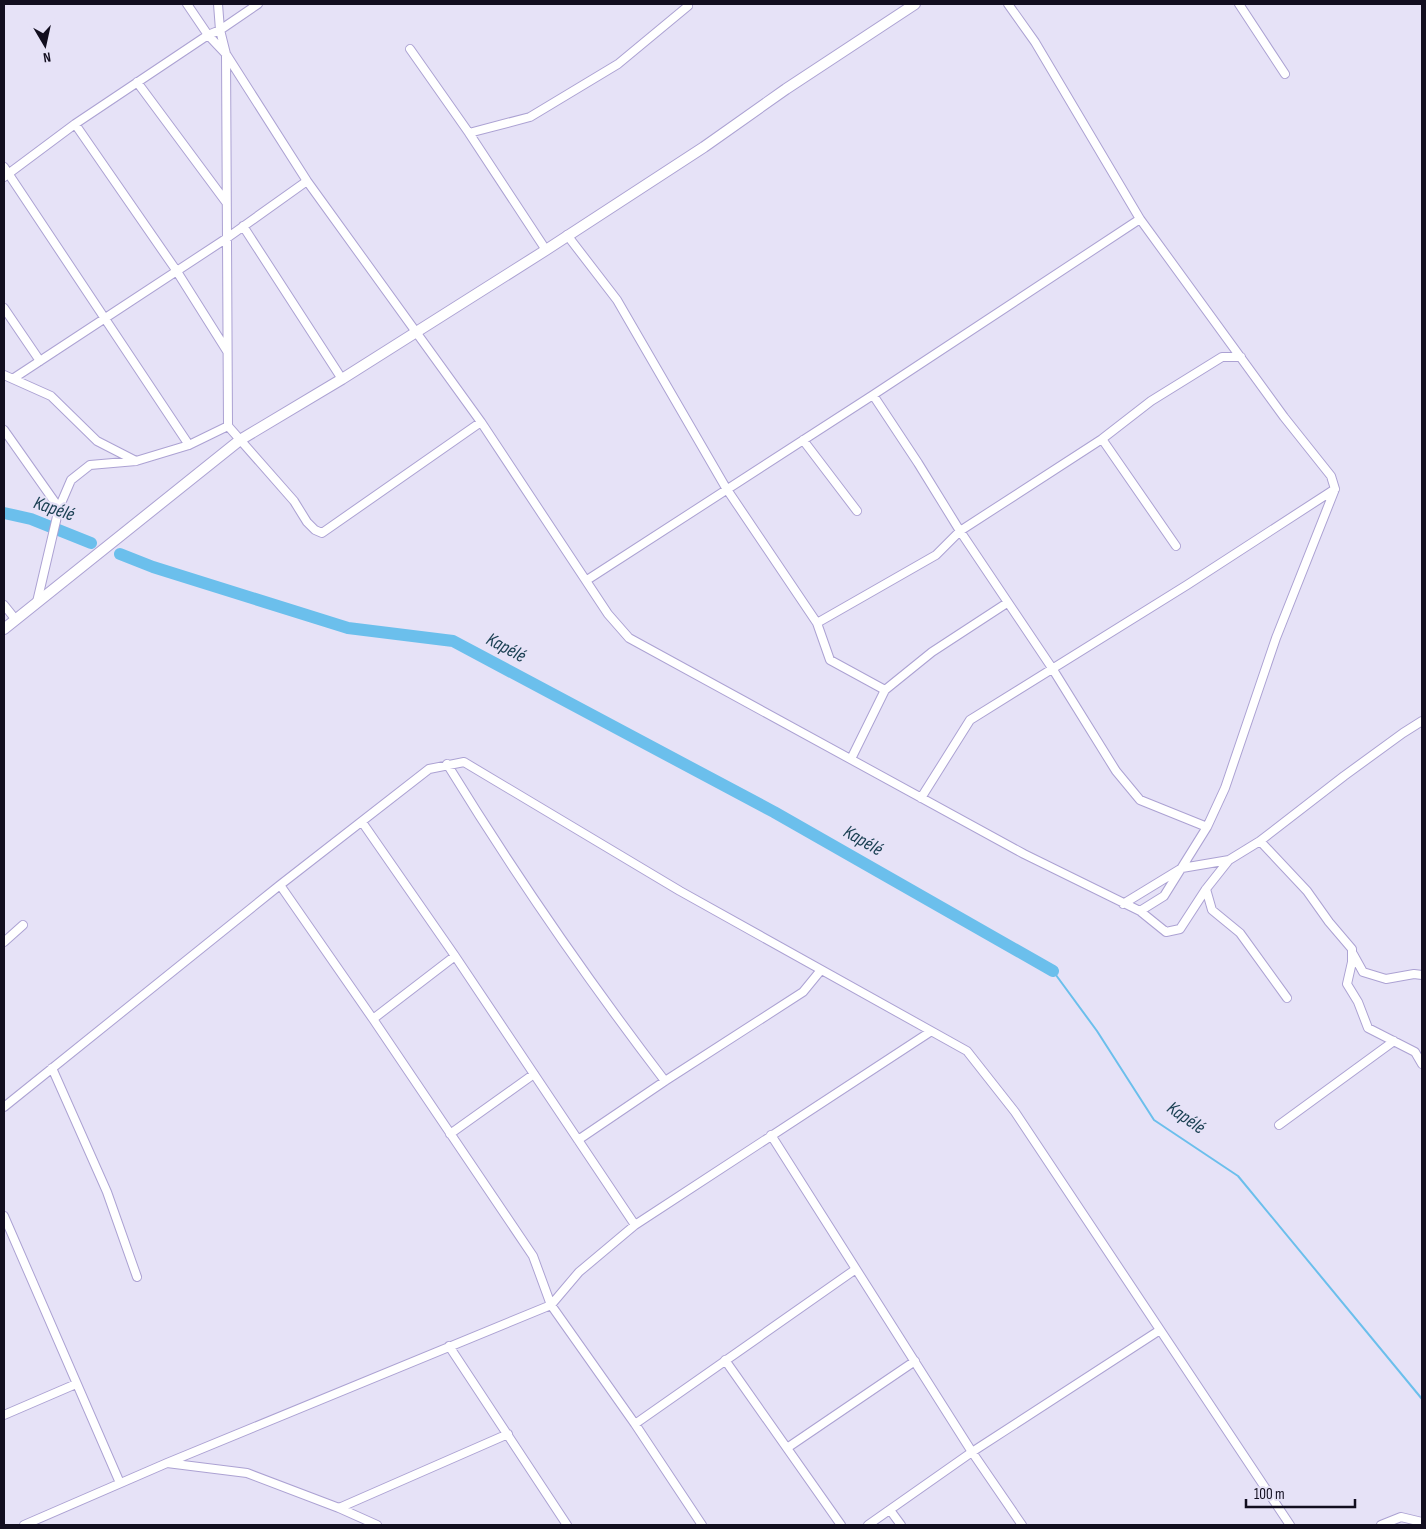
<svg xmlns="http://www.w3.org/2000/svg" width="1426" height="1529" viewBox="0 0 1426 1529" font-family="'Sofia Sans Condensed',sans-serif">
<rect width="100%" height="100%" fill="#e6e2f7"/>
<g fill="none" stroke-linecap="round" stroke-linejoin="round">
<!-- stream -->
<path stroke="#6bbfec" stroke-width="2" d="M1053,971L1097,1031L1154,1120L1238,1176L1422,1399"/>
<!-- river -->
<path stroke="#6bbfec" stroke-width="12" d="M4,513L31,519L91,543
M120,554L153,567L348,628L453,641L774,812L1053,971"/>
<!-- minor casing -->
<g stroke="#aca2d3" stroke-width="10">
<path id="minor" d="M187,4L208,35L226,54L307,181L481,422L608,614L629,638L1024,854L1140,911L1166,932L1180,929L1206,889L1229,860L1260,841L1344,776L1403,733L1422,721
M218,4L220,30L226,54L228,426L294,501L307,522L315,530L322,533L481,422
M1008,4L1035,42L1140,219L1284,417L1331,476L1335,489L1276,638L1225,788L1207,827L1164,896L1140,911
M1239,4L1285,74
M410,49L469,133L546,250
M137,82L226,202
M75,124L176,270L227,351
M469,133L530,117L618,64L688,6
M4,167L189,445
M4,177L75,124L208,35L220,30L258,4
M243,226L342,379
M567,235L617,300L726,488L817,623L830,660L885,690
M4,308L40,361
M4,375L51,396L97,441L136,461
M14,378L227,238L307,181
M873,395L918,463L960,531L1052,668L1116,771L1140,800L1207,827
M4,430L59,508
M1102,439L1176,546
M803,440L857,511
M587,580L873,395L1140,219
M37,602L59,508L71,480L90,465L136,461L189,445L228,426
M4,605L16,620
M817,623L936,555L960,531L1102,439L1151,401L1222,357H1241
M851,759L885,690L932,652L1007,603
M447,764C514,873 587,979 665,1081
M921,798L970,720L1187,585L1335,489
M362,822L455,956L635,1225
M1260,841L1307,891L1329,922L1352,949V962L1347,984L1358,1002L1368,1028L1415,1052L1422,1064
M280,885L373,1019L533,1256L551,1305L635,1424L702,1525
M1206,889L1212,910L1240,933L1287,998
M1123,904L1182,868L1229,860
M4,942L23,925
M1353,954L1363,972L1386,979L1414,974L1422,975
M373,1019L455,956
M52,1068L107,1192L137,1277
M4,1107L280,885L429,769L464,762L680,891L967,1051L1015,1112L1290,1525
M1279,1125L1394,1041
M450,1134L534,1074
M771,1135L972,1452L1022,1525
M578,1140L665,1081L803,992L821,970
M4,1216L120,1483
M449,1346L567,1525
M725,1360L841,1525
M4,1415L76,1384
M635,1424L856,1269
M787,1448L915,1361
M167,1463L247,1473L339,1508L377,1525
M339,1508L508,1434
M890,1510L901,1525
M24,1525L167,1463L551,1305L579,1272L635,1225L930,1032
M868,1525L972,1452L1160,1330
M1381,1525L1401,1517L1422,1522"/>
</g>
<!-- tertiary casing -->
<g stroke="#aca2d3" stroke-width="12">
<path id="tertiary" d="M4,629L240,440L342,379L546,250L704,147L786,89L915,4"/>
</g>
<!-- minor -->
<use href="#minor" stroke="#fff" stroke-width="8"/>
<!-- tertiary -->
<use href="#tertiary" stroke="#fff" stroke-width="10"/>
</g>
<g text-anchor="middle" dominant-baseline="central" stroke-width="4.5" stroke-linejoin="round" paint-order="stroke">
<!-- water labels -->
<g font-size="19" font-style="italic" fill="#1c4154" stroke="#e6e2f7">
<text transform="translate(54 509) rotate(19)">Kapélé</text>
<text transform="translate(506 648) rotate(28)">Kapélé</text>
<text transform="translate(863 841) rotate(30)">Kapélé</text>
<text transform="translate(1186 1118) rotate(35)">Kapélé</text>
</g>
</g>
<!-- border -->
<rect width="1426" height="1529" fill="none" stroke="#120e1f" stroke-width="10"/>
<!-- north arrow -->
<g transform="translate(45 45) rotate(171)" stroke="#e6e2f7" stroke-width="4" paint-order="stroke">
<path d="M0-4L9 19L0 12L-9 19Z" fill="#120e1f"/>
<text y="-8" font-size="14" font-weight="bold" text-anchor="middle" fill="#120e1f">N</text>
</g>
<!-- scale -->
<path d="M1246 1499v8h109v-8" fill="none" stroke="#120e1f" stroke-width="2.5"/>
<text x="1254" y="1499" font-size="15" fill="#120e1f" stroke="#e6e2f7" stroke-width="4" paint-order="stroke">100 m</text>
</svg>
